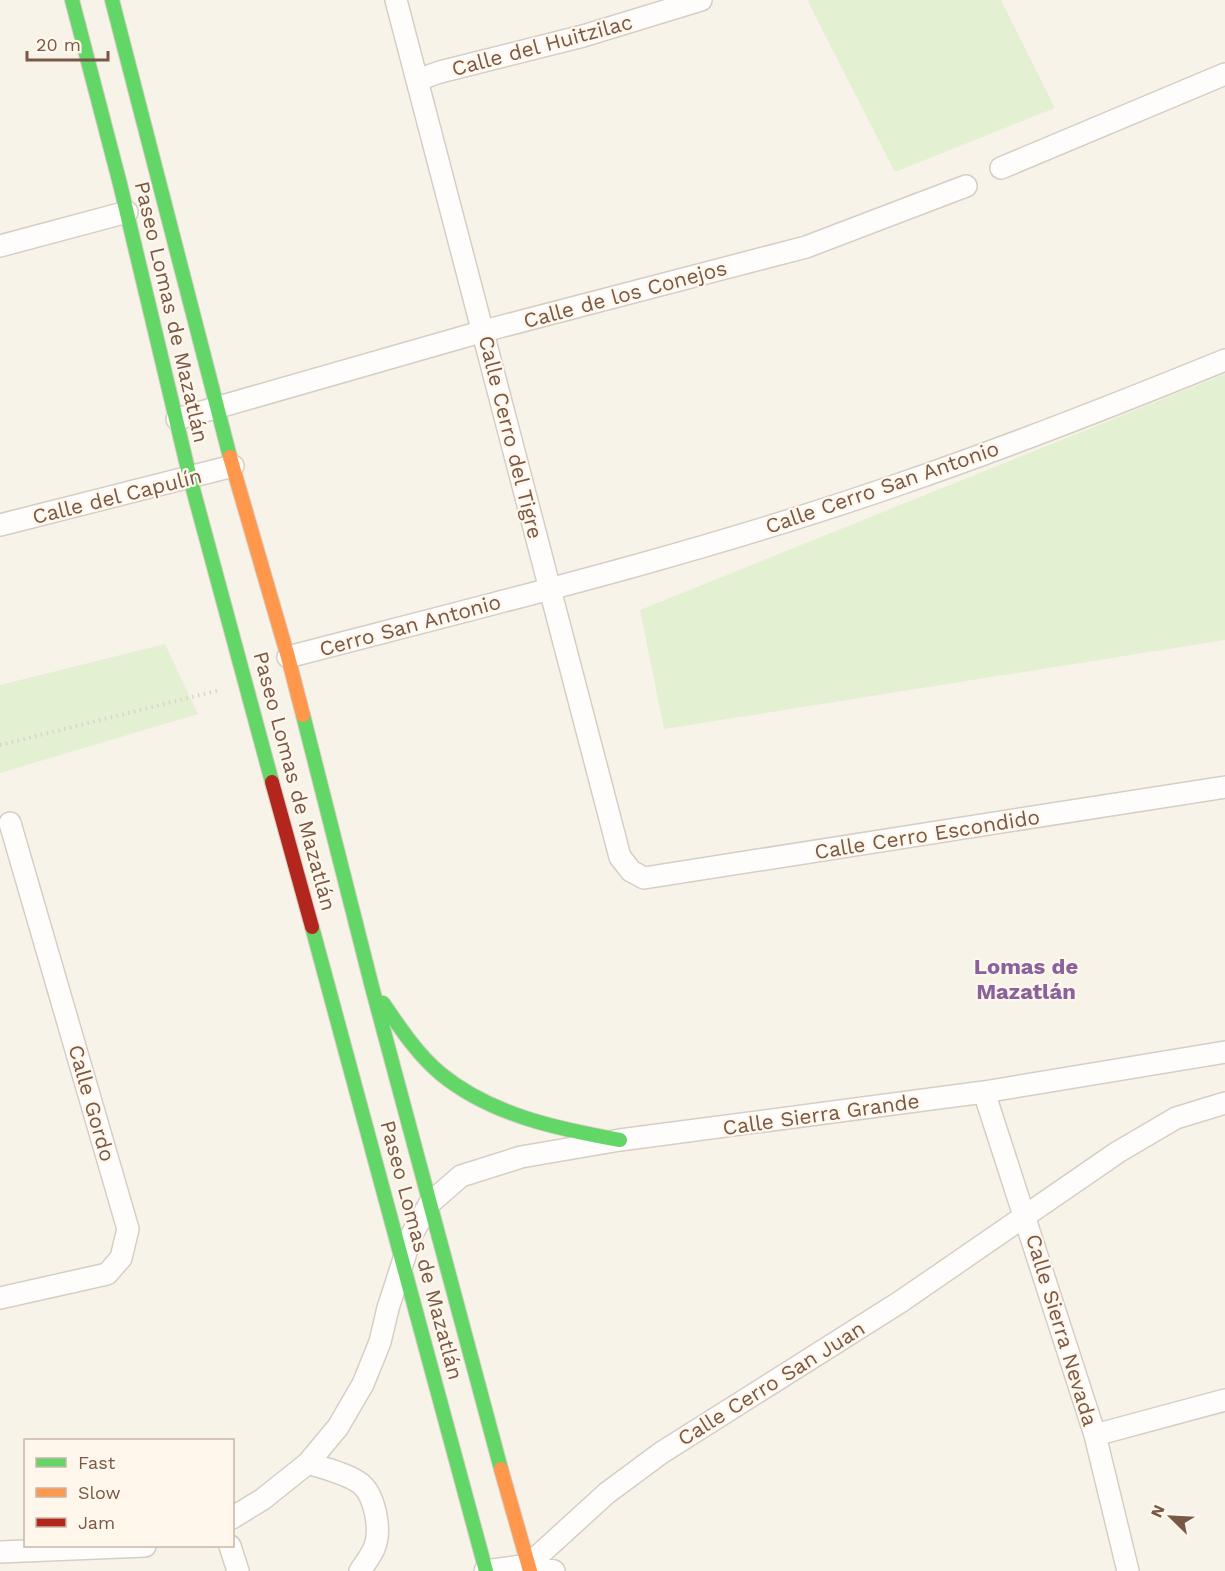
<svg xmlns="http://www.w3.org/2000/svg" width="1225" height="1571" viewBox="0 0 1225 1571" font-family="'Work Sans',sans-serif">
<rect width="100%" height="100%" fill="#f8f3e9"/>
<!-- green -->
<path fill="#e3f0d2" d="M807,0H1001L1055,108L895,172Z
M1225,374V640L664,729L640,610Z
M165,644L198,714L0,773V685Z"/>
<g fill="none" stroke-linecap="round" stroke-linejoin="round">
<!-- street casing -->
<g stroke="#d6cec6" stroke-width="24">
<path id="street" d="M396,0C472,285 544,572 620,857L631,871L644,878L1225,787
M417,80L440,72L583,36L701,0
M1001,168L1225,74
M0,246L127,212
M177,419L484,331L806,247L966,186
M0,525L233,466
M288,657C492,604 698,554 897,485C1008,447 1117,404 1225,360
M984,1092L1095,1435L1128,1571
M0,1298L107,1274L121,1258L128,1229L10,823
M1095,1435L1225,1400
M308,1463C323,1468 349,1474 361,1484C375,1496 381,1529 375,1546C372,1555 365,1563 360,1571
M232,1518L263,1499L308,1463L338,1427L363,1384L380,1342L388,1308L412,1234L430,1203L461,1176L521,1157L620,1140L984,1092L1225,1052
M230,1546L238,1571
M0,1552L145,1546
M528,1565L607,1493L661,1453L900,1302L1118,1152L1176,1118L1225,1103
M485,1571L528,1565L554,1571"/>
</g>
<!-- fast casing -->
<g stroke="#d8cec6" stroke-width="16">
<path id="fast" d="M72,0L120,184L190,478L272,782
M112,0L230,457
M303,715L372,987L501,1469
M312,927L486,1571
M383,1003C400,1028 418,1055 441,1074C491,1115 558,1129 620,1140"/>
</g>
<!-- slow casing -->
<g stroke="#d8cec6" stroke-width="16">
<path id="slow" d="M230,457L288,657L303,715
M501,1469L530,1571"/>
</g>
<!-- jam casing -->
<g stroke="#d8cec6" stroke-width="16">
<path id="jam" d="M272,782L312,927"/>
</g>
<!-- path -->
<path stroke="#dbd2cb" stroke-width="4" stroke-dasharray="1.5 4.5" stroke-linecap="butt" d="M0,745L220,690"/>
<!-- street -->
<use href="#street" stroke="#fefdfc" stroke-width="21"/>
<!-- fast -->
<use href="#fast" stroke="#63d668" stroke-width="14"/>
<!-- slow -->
<use href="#slow" stroke="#ff974d" stroke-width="14"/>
<!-- jam -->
<use href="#jam" stroke="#b3261e" stroke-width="14"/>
</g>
<g text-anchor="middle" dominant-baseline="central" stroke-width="4.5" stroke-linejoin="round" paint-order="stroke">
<!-- street labels -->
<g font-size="21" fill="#795846" stroke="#fff7eb">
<text transform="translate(542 45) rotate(-15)">Calle del Huitzilac</text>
<text transform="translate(625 294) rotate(-15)">Calle de los Conejos</text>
<text transform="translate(172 312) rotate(77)">Paseo Lomas de Mazatlán</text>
<text transform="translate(511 437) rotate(76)">Calle Cerro del Tigre</text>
<text transform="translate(882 487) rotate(-19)">Calle Cerro San Antonio</text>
<text transform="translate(117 496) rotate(-14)">Calle del Capulín</text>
<text transform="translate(410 625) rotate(-15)">Cerro San Antonio</text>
<text transform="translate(295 781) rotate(75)">Paseo Lomas de Mazatlán</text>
<text transform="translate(927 834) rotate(-9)">Calle Cerro Escondido</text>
<text transform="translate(92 1103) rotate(74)">Calle Gordo</text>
<text transform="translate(821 1114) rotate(-8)">Calle Sierra Grande</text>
<text transform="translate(422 1250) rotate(75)">Paseo Lomas de Mazatlán</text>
<text transform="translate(1062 1330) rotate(73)">Calle Sierra Nevada</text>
<text transform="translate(771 1383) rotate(-32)">Calle Cerro San Juan</text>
</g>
<!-- neighbourhood labels -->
<g font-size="22" font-weight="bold" fill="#89619d" stroke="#fff7eb">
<text x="1026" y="966">Lomas de<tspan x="1026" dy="25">Mazatlán</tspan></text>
</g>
</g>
<!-- legend -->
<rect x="24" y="1439" width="210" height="108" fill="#fff7eb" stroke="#c9b7a9" stroke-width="1.5"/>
<rect x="36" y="1458" width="30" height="9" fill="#63d668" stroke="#c9b7a9" stroke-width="1.5"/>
<text x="78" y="1469" font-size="18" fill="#795846">Fast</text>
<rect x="36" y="1488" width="30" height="9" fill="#ff974d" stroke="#c9b7a9" stroke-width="1.5"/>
<text x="78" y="1499" font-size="18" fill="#795846">Slow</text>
<rect x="36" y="1518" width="30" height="9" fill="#b3261e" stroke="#c9b7a9" stroke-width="1.5"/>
<text x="78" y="1529" font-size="18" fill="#795846">Jam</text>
<!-- north arrow -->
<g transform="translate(1171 1517) rotate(294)" stroke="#fff7eb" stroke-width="4.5" paint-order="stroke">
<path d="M0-4.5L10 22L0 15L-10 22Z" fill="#795846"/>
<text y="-9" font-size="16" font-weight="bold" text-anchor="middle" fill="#795846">N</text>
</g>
<!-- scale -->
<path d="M27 51v9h81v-9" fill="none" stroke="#795846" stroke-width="3"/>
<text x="36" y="51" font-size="18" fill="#795846" stroke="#fff7eb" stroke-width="4.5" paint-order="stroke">20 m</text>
</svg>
